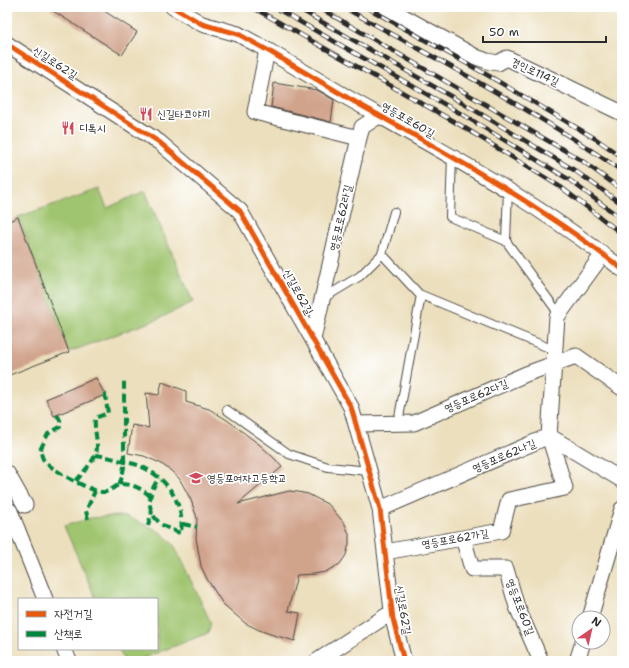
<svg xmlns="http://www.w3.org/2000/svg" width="629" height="668" viewBox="0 0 629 668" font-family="'Shantell Sans','Poor Story',sans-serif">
<rect width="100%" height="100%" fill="#fff"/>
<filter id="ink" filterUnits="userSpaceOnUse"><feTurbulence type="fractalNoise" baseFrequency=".025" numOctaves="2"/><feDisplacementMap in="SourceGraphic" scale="8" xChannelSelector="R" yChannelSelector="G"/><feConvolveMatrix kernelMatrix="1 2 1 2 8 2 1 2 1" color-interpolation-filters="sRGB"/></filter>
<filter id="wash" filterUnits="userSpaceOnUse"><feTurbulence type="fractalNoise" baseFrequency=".012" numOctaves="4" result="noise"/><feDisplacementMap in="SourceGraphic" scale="16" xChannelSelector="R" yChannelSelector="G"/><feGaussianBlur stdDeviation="0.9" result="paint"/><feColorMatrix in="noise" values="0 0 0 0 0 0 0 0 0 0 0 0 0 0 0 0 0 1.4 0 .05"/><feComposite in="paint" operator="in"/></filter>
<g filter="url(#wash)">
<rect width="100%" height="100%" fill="#ecdfbd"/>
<!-- green -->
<path fill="#a0c570" stroke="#66784e" d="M99,189L107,208L145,191L193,302L158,319L69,352L18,217Z
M115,516L128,517L155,529L163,534L174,545L211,623L208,633L136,661H124L119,649H157V599H96L64,526L91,518Z"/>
<g id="blocks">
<!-- building -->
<path fill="#d0a38b" d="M47,7H98L137,32L122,55Z
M274,83L317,90L334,100L331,122L271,107Z
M18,217L69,352L7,376V222Z
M96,378L105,395L54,416L46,399Z
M162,382L186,391V402L209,409L227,420L260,445L275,459L282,467L238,504L289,491L298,492L308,494L329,505L345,524L349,534V544L346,555L340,564L325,572L314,574L297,575L288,611L300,613L295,641L273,635L259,630L245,623L223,604L207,579L201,566L196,538L197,518L191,500L179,478L170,470L160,463L144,456L128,453L132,425L149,428L146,393L159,395Z"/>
</g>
</g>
<g filter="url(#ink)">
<use href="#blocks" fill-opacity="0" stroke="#484641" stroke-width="1"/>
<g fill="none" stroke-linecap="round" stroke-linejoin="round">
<!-- lane casing -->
<g stroke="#484641" stroke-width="10">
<path id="lane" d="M452,156L450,217L506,241L508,189
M506,241L559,314
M382,254L419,294L554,350
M322,299L360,276L382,254L394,212
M227,410L289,454L328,467L369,471
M398,423L421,295"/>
</g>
<!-- street casing -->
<g stroke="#484641" stroke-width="17">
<path id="street" d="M173,7L202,24L238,34L267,50C294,66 321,82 348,98C442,151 537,202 622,269
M386,7L476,57L487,61L498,63L507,58L622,113
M7,44L159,142L240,211L351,407L380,509L393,619L404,661
M267,50L255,112L359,138
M313,339L359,138L362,127L380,115
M356,424L414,423L526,374L576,356L622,388
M549,436L622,480
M7,473L25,505
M380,509L549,436L557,317L603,254
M10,511L45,599
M463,538L472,569H506L517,607L541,661
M385,552L501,531L509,500L565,488L549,436
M590,618L622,509
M64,649L69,661
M317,661L392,612
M577,661L583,642"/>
</g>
<!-- lane -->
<use href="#lane" stroke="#fff" stroke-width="8"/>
<!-- street -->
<use href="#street" stroke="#fff" stroke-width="15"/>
<!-- rail casing -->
<g stroke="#2b2b2b" stroke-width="4.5">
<path id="rail" d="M252,7L460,125L562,188L622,234
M274,7L465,116L568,179L622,219
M296,7L471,108L574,170L622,204
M318,7L581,160L622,190
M343,7C437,59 533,110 622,171
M366,7L489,76L596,139L622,157"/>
</g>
<!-- rail -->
<use href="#rail" stroke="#fff" stroke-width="3" stroke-dasharray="9" stroke-linecap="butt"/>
<!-- quiet -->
<path stroke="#00873e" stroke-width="4" stroke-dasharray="8 4" stroke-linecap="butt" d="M57,415L60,420V427L48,434L40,450C41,453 42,457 43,459C49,469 90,491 102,492C109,493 113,487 119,485C129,482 143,489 150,496
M95,455C106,456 115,459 125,462C130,463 136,464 140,466C167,477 185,504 181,533C152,526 140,504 159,478
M76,481C83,472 97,459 97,447C97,437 94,428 95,418L108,413L104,389
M119,485L122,477L124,467V381
M88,519L86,511L95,491
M183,524L197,527
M148,526L152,511"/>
<!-- cycleway casing -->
<g stroke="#fff" stroke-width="8">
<path id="cycleway" d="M173,7L202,24L238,34L267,50C294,66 321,82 348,98C442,151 537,202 622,269
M7,44L159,142L240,211L351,407L380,509L393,619L404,661"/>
</g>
<!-- cycleway -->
<use href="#cycleway" stroke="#e8590c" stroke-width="5"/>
</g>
</g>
<!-- icons -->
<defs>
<g id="restaurant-bare" transform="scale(1.08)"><path d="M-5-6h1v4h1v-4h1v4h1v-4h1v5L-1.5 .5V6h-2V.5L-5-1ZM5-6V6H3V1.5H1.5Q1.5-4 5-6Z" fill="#d1495b" stroke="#fff" stroke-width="2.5" paint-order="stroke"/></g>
<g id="school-bare" transform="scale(1.08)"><path d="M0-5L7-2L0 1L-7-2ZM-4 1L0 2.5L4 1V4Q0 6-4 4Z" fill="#d1495b" stroke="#fff" stroke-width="2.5" paint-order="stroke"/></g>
</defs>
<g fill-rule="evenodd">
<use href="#restaurant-bare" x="146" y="114"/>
<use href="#restaurant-bare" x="68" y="128"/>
<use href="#school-bare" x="196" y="478"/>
</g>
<g text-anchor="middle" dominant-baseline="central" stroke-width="3.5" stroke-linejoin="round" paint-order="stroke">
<!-- street labels -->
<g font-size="11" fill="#2b2b2b" stroke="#fff">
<text transform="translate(55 63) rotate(33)">신길로62길</text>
<text transform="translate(535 72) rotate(25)">경인로114길</text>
<text transform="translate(408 120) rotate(30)">영등포로60길</text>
<text transform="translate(341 218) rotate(-77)">영등포로62라길</text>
<text transform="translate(298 292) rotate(61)">신길로62길</text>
<text transform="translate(476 396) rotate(-23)">영등포로62다길</text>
<text transform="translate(504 456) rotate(-23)">영등포로62나길</text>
<text transform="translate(455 539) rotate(-10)">영등포로62가길</text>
<text transform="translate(520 607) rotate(69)">영등포로60길</text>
<text transform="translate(403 610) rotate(80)">신길로62길</text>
</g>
<!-- poi labels -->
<g font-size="11" fill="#2b2b2b" stroke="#fff" text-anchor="start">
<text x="157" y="114">신길타코야끼</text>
<text x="79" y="128">디톡시</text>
<text x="207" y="478">영등포여자고등학교</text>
</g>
</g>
<!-- margin -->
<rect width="629" height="668" fill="none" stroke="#fff" stroke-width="24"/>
<!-- legend -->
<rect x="18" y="598" width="140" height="52" fill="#ffffff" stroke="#aaaaaa"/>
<rect x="26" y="611" width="20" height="6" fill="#e8590c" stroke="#aaaaaa"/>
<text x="54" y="618" font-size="12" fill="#2b2b2b">자전거길</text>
<rect x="26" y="631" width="20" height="6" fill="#00873e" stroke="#aaaaaa"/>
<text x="54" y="638" font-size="12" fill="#2b2b2b">산책로</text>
<!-- north arrow -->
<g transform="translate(591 630) rotate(34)"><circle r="19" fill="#ffffff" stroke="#aaaaaa"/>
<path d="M0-3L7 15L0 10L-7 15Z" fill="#d1495b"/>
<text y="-6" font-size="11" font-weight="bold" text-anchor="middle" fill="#2b2b2b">N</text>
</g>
<!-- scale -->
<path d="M483 36v6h123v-6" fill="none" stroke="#2b2b2b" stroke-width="2"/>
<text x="489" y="36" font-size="12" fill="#2b2b2b" stroke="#ffffff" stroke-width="3" paint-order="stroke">50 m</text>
</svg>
